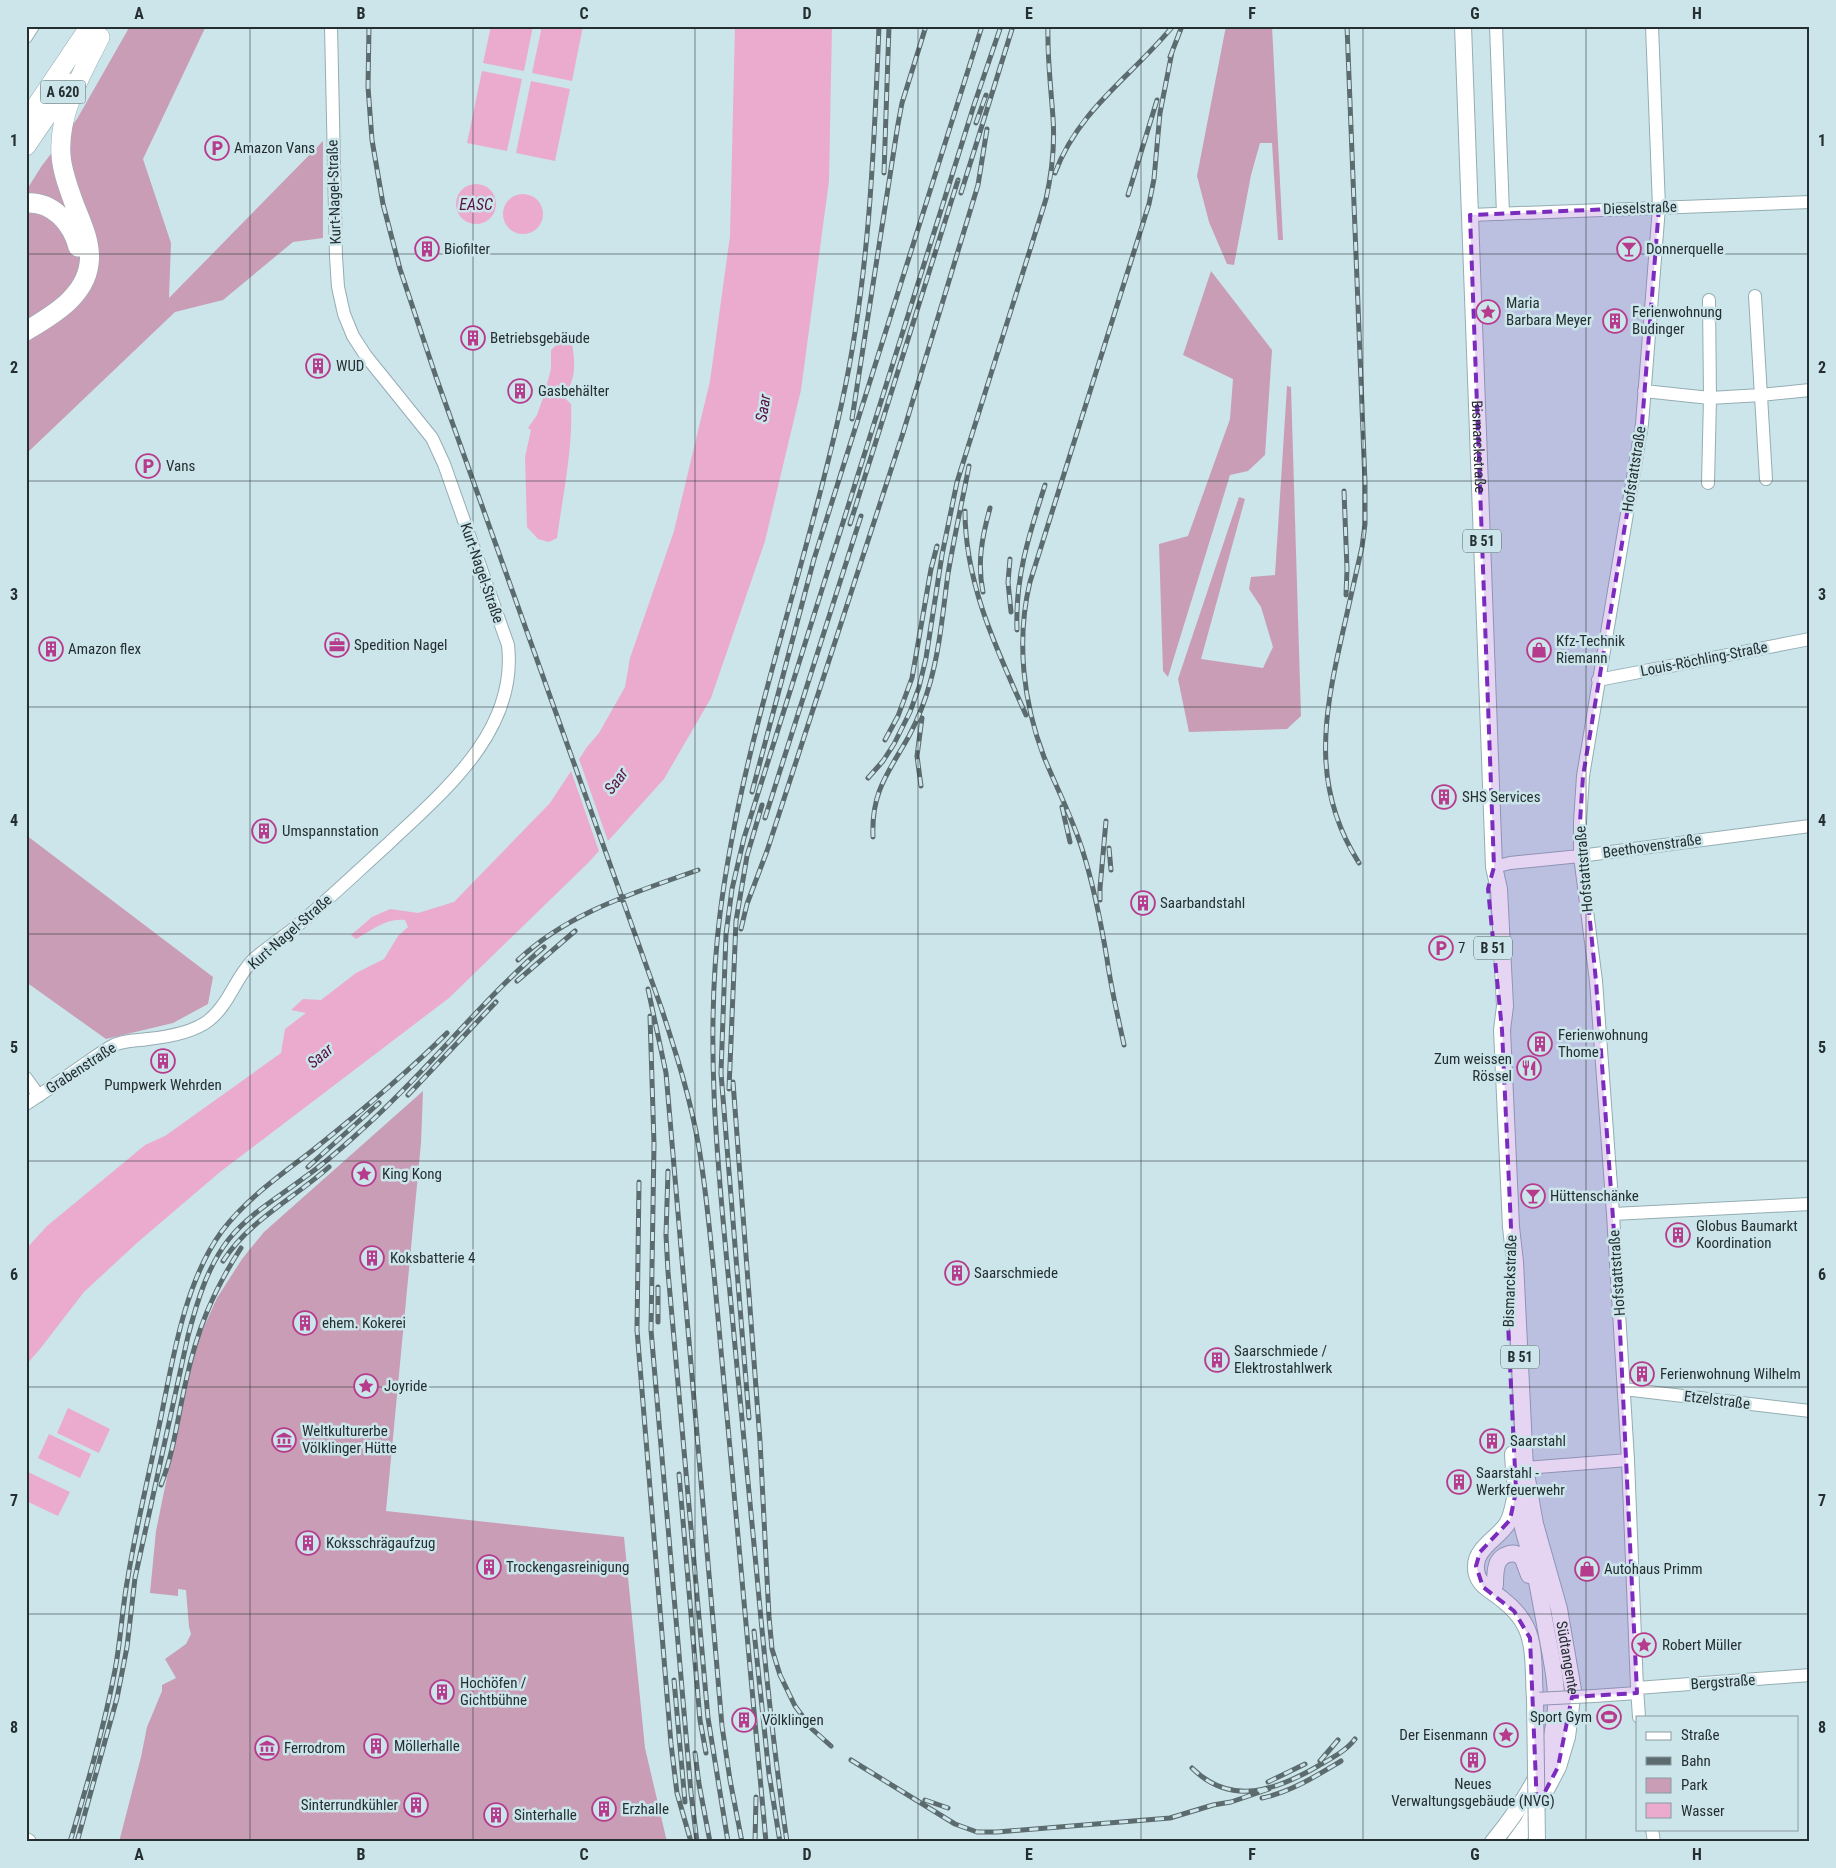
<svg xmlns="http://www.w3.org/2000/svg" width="1836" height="1868" viewBox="0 0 1836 1868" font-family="'Roboto Condensed',sans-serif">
<rect width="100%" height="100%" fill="#cbe5ea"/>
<!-- green -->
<path fill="#ca9db6" d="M130,26H206L143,159L171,243L169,298L323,141V238L293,242L223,300L175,312L26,454V191L41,167L77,119Z
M1226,26H1272L1283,240H1278L1272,143H1260L1251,175L1234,265L1227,264L1209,222L1197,176Z
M1211,271L1272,350L1265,455L1248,471L1230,475L1168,677L1163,671L1159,544L1188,536L1230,419L1233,379L1183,355Z
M1287,386L1291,387L1301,716L1287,729L1189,732L1178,679L1239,497L1245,499L1201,659L1263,668L1273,647L1261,607L1249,589L1251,577L1275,575Z
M26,835L213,977L208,1004L173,1023L106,1039L26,982Z
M423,1091L421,1143L386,1511L624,1537L645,1748L667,1842H119L141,1757L147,1727L162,1691V1685L176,1678L165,1659L186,1644L191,1634L189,1627L186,1590L178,1589V1596L150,1593L156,1531L183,1399L199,1338L217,1298L242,1259L264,1232Z"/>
<!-- water -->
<path fill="#ebabcf" d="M491,26H533L524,71L483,63Z
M542,26H583L572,81L532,73Z
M735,26H832L829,181L801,390L765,541L711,698L664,779L589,862L449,998L220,1172L138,1242L84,1292L40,1349L26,1365V1249L47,1226L145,1145L165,1136L281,1053L285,1029L306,1013L291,1010L303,999L321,1000L356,973L384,959L398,936L408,927L405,920C386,918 372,930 356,939L351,935L372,917L390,909L418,913L454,902L550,803L587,747L599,733L625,687L630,658L674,531L710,381L730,236Z
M482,71L522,79L507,151L467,143Z
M531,81L570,89L555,161L516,153Z
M456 204a20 20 0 1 1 40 0a20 20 0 1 1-40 0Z
M503 214a20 20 0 1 1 40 0a20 20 0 1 1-40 0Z
M561,340L572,343C574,356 576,370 571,383C568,390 565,388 564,397L571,404C573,449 563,494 557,538L549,542L538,539L527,527L525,457L531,430L528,428L537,415L545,392L551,369V350Z
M68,1408L110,1429L99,1453L57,1433Z
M49,1434L91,1454L80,1478L38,1458Z
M28,1472L70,1492L58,1516L26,1501V1476Z"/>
<!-- pier -->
<path fill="#cbe5ea" d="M578,756L609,844L600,854L570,768Z"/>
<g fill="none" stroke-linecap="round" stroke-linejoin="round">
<!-- minor casing -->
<g stroke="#94adb3" stroke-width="14">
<path id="minor" d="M1496,26L1503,214
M26,37L33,26
M1470,215L1810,202
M1755,296L1766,479
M1644,391L1710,398L1761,395L1810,390
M1708,483L1710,398L1709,300
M1598,680L1810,639
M1494,867L1510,863L1580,856L1810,826
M26,1078L39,1096
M26,1104C44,1092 62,1080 79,1068C91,1060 102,1051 114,1045C125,1040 136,1041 148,1039C167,1037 192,1033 208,1021C229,1005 235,978 253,960C267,947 284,937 298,925C329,899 358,871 388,844C444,791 518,731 508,645L444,464L432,438L366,356L353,336L344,314L338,287L336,257L331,26
M1613,1214L1810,1204
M1624,1389L1810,1411
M1525,1468L1628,1460
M1637,1688L1810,1675
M1594,1696L1637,1693
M1639,1717L1637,1688L1628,1460L1613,1214L1596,981L1580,856V822L1583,776L1642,424L1659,207L1652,26
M1652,1829L1654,1842"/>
</g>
<!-- major casing -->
<g stroke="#94adb3" stroke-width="18">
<g id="major">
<path id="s1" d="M1463,26L1494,867L1499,889L1505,1006L1502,1030L1511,1227L1515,1262L1525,1468L1535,1524L1559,1609L1573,1690L1567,1737L1558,1767L1528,1824L1515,1842"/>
<path d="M1515,1498C1513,1507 1512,1516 1507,1524C1498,1538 1476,1548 1476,1566C1475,1585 1492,1590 1503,1600C1512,1607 1521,1617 1526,1627C1536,1648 1533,1677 1535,1699"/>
<path d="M1495,1585C1495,1579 1495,1571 1497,1565C1500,1554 1516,1549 1523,1559C1525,1564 1527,1570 1529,1575"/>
<path d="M26,1841L28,1842"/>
<path d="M1493,1842C1524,1804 1554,1758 1556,1707C1557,1684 1552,1662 1548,1640C1544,1618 1540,1597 1536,1576C1533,1561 1528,1547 1524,1532C1518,1506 1514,1480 1513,1454"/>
</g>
</g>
<!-- highway casing -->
<g stroke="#94adb3" stroke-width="20">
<path id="highway" d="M26,121L90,26
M26,146L69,83
M26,203C53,201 72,224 78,247
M26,331C51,316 85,297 89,264C92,245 82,223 75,206C69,189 62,172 61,155C58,112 82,74 100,37"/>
</g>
<!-- minor -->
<use href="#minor" stroke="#fff" stroke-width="12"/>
<!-- major -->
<use href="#major" stroke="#fff" stroke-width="16"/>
<!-- highway -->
<use href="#highway" stroke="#fff" stroke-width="19"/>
<!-- rail casing -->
<g stroke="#5c6b6e" stroke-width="5">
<path id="rail" d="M369,26L368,87L372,140L383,204L400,269L436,377L661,1007C676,1053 691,1100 699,1148C706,1190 710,1232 714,1274L766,1842
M1347,26L1365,483V524L1362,547C1355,578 1348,609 1341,640C1323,720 1312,789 1359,863
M1170,57L1182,26
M976,123L986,95
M884,173L889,26
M1055,173C1079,109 1131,77 1173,26
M961,193L1013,26
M1128,195L1157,100
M852,419L898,124L902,103L926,26
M1344,491L1347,569L1346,595
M965,511C965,584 997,650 1026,715
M850,524L958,180
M1010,559L1008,582L1011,612
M983,592C977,563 982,537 990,508
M1017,630C1015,577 1029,535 1045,485
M885,740L898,716L912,678L931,569L937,546
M868,778L883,761L894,744L910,712L919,687L926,658L942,555L957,482L1046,199C1052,172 1055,146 1053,118C1051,87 1047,58 1048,26
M921,786L917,756L922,718
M752,792L814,559L982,26
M1062,807L1070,842
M765,818L861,516
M873,837C871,792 888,773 909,736C918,719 925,701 930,683C940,648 943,610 948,574C954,538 962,502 969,466
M1109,848L1111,870
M1100,900V888L1106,821
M741,929L747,904L767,851L903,433L978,185L987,129
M518,960C569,912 634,893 698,870
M517,981L575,931
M648,989L666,1073L722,1726L730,1780L742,1842
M650,1016L654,1144L651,1330L691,1793L697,1842
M1124,1045C1118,1017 1111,988 1107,959C1101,923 1094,887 1083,852C1073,819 1057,789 1044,757C1023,702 1016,640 1030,582L1149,204L1154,179L1160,113L1172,52
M733,1082L760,1441L769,1617L772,1649L780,1675L795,1706L812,1729L831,1746
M729,1089L736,921L747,856L762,805
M408,1095L496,1002
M308,1167L379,1103
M668,1171L666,1235L668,1272L708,1718L728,1842
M639,1182L637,1330L671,1744L677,1793L691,1842
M223,1261C250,1220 293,1199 329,1167
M658,1287V1322
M749,1418L721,1073L726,934L732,889L744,838L974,105L1001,26
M679,1474L700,1720L706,1753
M161,1485C174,1452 178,1415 186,1381C197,1330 213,1291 241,1248
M754,1631L769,1774L780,1842
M674,1680L685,1802
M695,1753L699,1784L710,1842
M851,1760L955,1824L977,1832H997L1170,1818L1213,1805L1231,1802L1269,1789
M1320,1761L1338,1740
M1192,1768C1231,1807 1277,1790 1318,1766C1332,1758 1346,1751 1355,1739
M1268,1782L1305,1764
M1262,1798C1291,1792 1316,1776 1341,1761
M925,1800L948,1808
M70,1842C87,1785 104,1728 115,1670C121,1639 122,1608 128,1577C137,1521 151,1467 162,1412C174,1352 186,1280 222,1231C247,1198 281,1175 313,1150C359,1113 405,1075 447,1033
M77,1842L117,1698L127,1647L135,1578L188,1336C197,1302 207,1267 229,1239C250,1213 279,1197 305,1177C327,1162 346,1144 366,1126C428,1070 480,1002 544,947
M755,1842L756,1797
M787,1842C774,1753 765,1665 757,1576C750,1499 742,1423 735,1346C722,1203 702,1058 720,914C742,739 805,574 842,402C869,279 874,152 879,26"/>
</g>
<!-- rail -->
<use href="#rail" stroke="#cbe5ea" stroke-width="3" stroke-dasharray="9" stroke-linecap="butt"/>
<!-- minor-bridge casing -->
<g stroke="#94adb3" stroke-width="14" stroke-linecap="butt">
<path id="minor-bridge" d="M1535,1699L1594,1696"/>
</g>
<!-- major-bridge casing -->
<g stroke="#94adb3" stroke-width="18" stroke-linecap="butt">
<path id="major-bridge" d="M1535,1699L1537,1842"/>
</g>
<!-- minor-bridge -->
<use href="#minor-bridge" stroke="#fff" stroke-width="12"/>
<!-- major-bridge -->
<use href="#major-bridge" stroke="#fff" stroke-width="16"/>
</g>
<!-- marked area -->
<path fill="#7b2cbf" fill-opacity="0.2" stroke="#7b2cbf" stroke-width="4" stroke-dasharray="10 6" stroke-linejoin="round" d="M1659,207L1642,424L1583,776L1580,822L1596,981L1618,1288L1637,1693L1572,1697L1558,1767L1537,1807L1530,1638L1514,1611L1483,1587L1476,1566L1480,1552L1510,1520L1516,1491L1508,1323L1511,1227L1502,1030L1488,889L1494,867L1470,215Z"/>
<!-- grid -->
<path fill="none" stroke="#252f31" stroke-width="1" stroke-opacity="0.55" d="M250,26V1842M473,26V1842M695,26V1842M918,26V1842M1141,26V1842M1363,26V1842M1586,26V1842M26,254H1810M26,481H1810M26,707H1810M26,934H1810M26,1161H1810M26,1387H1810M26,1614H1810"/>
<!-- icons -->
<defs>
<g id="parking-ring" transform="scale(1.25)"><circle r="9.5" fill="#cbe5ea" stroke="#b73b8c" stroke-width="1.5"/><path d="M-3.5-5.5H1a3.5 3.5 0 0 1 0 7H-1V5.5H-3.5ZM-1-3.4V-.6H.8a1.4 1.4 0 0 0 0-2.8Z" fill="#b73b8c"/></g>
<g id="building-ring" transform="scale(1.25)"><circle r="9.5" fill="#cbe5ea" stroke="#b73b8c" stroke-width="1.5"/><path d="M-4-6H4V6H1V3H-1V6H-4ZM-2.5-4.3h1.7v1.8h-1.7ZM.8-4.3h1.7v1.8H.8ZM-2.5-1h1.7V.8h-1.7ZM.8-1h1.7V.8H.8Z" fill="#b73b8c"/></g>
<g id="bar-ring" transform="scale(1.25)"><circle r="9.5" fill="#cbe5ea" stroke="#b73b8c" stroke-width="1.5"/><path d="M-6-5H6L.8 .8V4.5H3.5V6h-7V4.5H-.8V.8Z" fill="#b73b8c"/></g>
<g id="sight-ring" transform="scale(1.25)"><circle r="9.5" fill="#cbe5ea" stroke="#b73b8c" stroke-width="1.5"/><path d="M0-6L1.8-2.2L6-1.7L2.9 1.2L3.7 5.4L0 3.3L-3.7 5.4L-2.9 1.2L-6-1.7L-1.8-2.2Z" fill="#b73b8c"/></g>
<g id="office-ring" transform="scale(1.25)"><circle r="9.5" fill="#cbe5ea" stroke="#b73b8c" stroke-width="1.5"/><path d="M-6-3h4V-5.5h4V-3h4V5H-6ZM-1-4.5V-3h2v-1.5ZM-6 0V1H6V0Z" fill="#b73b8c"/></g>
<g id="shop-ring" transform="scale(1.25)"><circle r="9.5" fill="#cbe5ea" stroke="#b73b8c" stroke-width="1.5"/><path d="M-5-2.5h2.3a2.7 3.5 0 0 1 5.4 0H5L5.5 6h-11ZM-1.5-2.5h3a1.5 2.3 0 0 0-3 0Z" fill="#b73b8c"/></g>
<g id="restaurant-ring" transform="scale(1.25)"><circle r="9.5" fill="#cbe5ea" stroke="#b73b8c" stroke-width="1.5"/><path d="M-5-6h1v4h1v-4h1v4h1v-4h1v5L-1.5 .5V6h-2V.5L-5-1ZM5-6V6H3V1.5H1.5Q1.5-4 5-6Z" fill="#b73b8c"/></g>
<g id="museum-ring" transform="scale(1.25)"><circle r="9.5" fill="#cbe5ea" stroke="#b73b8c" stroke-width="1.5"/><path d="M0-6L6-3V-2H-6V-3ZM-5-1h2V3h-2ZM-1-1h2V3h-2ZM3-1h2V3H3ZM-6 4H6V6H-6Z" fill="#b73b8c"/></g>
<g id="stadium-ring" transform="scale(1.25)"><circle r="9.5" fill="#cbe5ea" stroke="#b73b8c" stroke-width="1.5"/><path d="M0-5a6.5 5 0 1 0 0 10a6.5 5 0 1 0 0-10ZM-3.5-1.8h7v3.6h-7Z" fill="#b73b8c"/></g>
</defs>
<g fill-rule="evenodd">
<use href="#parking-ring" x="217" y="148"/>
<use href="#building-ring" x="427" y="249"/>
<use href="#bar-ring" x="1629" y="249"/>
<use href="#sight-ring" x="1488" y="312"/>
<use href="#building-ring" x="1615" y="321"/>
<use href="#building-ring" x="473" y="338"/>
<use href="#building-ring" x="318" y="366"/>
<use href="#building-ring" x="520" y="391"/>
<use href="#parking-ring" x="148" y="466"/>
<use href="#office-ring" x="337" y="645"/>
<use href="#building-ring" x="51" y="649"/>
<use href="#shop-ring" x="1539" y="650"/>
<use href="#building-ring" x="1444" y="797"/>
<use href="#building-ring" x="264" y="831"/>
<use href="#building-ring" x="1143" y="903"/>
<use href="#parking-ring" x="1441" y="948"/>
<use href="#building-ring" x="1540" y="1044"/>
<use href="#building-ring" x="163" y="1061"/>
<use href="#restaurant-ring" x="1529" y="1068"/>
<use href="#sight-ring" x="364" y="1174"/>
<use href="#bar-ring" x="1533" y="1196"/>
<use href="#building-ring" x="1678" y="1235"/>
<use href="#building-ring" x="372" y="1258"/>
<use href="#building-ring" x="957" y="1273"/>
<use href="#building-ring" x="305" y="1323"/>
<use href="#building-ring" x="1217" y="1360"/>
<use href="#building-ring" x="1642" y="1374"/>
<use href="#sight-ring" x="366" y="1386"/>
<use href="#museum-ring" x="284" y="1440"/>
<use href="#building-ring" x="1492" y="1441"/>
<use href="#building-ring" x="1459" y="1482"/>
<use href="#building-ring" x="308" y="1543"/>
<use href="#building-ring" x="489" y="1567"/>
<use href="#shop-ring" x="1587" y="1569"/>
<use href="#sight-ring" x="1644" y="1645"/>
<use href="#building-ring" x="442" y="1692"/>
<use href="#stadium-ring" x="1609" y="1717"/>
<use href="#building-ring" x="744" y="1720"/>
<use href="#sight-ring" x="1506" y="1735"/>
<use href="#building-ring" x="376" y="1746"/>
<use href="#museum-ring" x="267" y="1748"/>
<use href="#building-ring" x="1473" y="1760"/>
<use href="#building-ring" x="416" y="1805"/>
<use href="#building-ring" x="604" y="1809"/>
<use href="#building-ring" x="496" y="1815"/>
</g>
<g text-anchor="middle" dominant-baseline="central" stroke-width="5" stroke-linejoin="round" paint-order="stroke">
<!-- shield labels -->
<g fill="#cbe5ea" stroke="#576668" stroke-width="1">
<rect x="40.5" y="80.5" width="45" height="23" rx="4"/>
<rect x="1463" y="529.5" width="38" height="23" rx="4"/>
<rect x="1474" y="936.5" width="38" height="23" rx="4"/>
<rect x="1501" y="1345.5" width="38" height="23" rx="4"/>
</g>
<g font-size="14" font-weight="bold" fill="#252f31">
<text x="63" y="92">A 620</text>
<text x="1482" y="541">B 51</text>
<text x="1493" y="948">B 51</text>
<text x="1520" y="1357">B 51</text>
</g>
<!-- poi labels -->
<g font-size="15" fill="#252f31" stroke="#cbe5ea" text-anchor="start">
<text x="234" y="148">Amazon Vans</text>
<text x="444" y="249">Biofilter</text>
<text x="1646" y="249">Donnerquelle</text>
<text x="1506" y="303">Maria<tspan x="1506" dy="17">Barbara Meyer</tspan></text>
<text x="1632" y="312">Ferienwohnung<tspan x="1632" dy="17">Budinger</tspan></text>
<text x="490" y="338">Betriebsgebäude</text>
<text x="336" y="366">WUD</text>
<text x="538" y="391">Gasbehälter</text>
<text x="166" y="466">Vans</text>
<text x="1556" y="641">Kfz-Technik<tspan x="1556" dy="17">Riemann</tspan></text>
<text x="354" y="645">Spedition Nagel</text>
<text x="68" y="649">Amazon flex</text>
<text x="1462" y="797">SHS Services</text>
<text x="282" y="831">Umspannstation</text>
<text x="1160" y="903">Saarbandstahl</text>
<text x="1458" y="948">7</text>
<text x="1558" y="1035">Ferienwohnung<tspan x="1558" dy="17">Thome</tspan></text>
<text x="1512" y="1059" text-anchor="end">Zum weissen<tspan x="1512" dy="17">Rössel</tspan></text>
<text x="163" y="1085" text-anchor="middle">Pumpwerk Wehrden</text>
<text x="382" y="1174">King Kong</text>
<text x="1550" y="1196">Hüttenschänke</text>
<text x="1696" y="1226">Globus Baumarkt<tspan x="1696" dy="17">Koordination</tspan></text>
<text x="390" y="1258">Koksbatterie 4</text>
<text x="974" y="1273">Saarschmiede</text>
<text x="322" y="1323">ehem. Kokerei</text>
<text x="1234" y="1351">Saarschmiede /<tspan x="1234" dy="17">Elektrostahlwerk</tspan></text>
<text x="1660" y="1374">Ferienwohnung Wilhelm</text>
<text x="384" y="1386">Joyride</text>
<text x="302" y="1431">Weltkulturerbe<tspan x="302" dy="17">Völklinger Hütte</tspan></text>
<text x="1510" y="1441">Saarstahl</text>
<text x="1476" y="1473">Saarstahl -<tspan x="1476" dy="17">Werkfeuerwehr</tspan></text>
<text x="326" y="1543">Koksschrägaufzug</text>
<text x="506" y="1567">Trockengasreinigung</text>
<text x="1604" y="1569">Autohaus Primm</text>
<text x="1662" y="1645">Robert Müller</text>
<text x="460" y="1683">Hochöfen /<tspan x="460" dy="17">Gichtbühne</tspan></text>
<text x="1592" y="1717" text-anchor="end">Sport Gym</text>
<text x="762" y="1720">Völklingen</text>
<text x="1488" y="1735" text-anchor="end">Der Eisenmann</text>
<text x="394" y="1746">Möllerhalle</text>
<text x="284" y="1748">Ferrodrom</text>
<text x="1473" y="1784" text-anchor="middle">Neues<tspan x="1473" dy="17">Verwaltungsgebäude (NVG)</tspan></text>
<text x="398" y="1805" text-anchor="end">Sinterrundkühler</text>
<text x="622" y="1809">Erzhalle</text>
<text x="514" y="1815">Sinterhalle</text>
</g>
<!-- street labels -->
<g font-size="15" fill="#252f31" stroke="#cbe5ea">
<text transform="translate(334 192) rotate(-92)">Kurt-Nagel-Straße</text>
<text transform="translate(1640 208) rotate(-2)">Dieselstraße</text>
<text stroke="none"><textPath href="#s1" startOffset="421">Bismarckstraße</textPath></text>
<text transform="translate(1634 469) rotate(-81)">Hofstattstraße</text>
<text transform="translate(482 573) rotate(71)">Kurt-Nagel-Straße</text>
<text transform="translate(1704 659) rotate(-11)">Louis-Röchling-Straße</text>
<text transform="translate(1652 846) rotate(-8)">Beethovenstraße</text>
<text transform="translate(1584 869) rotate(-95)">Hofstattstraße</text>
<text transform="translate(290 932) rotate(-41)">Kurt-Nagel-Straße</text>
<text transform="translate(81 1068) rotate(-33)">Grabenstraße</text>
<text transform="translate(1617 1273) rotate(-94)">Hofstattstraße</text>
<text transform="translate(1510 1281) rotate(-88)">Bismarckstraße</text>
<text transform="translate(1717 1400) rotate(7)">Etzelstraße</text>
<text stroke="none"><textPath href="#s1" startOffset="1639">Südtangente</textPath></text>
<text transform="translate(1723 1682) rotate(-4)">Bergstraße</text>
</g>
<!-- water labels -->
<g font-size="16" font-style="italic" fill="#591042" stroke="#cbe5ea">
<text x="476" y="204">EASC</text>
<text transform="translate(763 408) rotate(-81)">Saar</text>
<text transform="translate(616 781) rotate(-53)">Saar</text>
<text transform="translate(320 1056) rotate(-40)">Saar</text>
</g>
</g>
<!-- border -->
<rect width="1836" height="1868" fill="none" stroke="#cbe5ea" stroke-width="55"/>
<!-- legend -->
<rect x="1636" y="1716" width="162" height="115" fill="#cbe5ea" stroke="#899ca0"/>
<rect x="1646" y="1732" width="25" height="8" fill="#ffffff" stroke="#899ca0"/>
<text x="1681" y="1740" font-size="15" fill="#252f31">Straße</text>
<rect x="1646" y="1757" width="25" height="8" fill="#5c6b6e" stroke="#899ca0"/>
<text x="1681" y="1766" font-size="15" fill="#252f31">Bahn</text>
<rect x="1646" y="1778" width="25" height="15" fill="#ca9db6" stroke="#899ca0"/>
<text x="1681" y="1790" font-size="15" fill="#252f31">Park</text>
<rect x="1646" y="1803" width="25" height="15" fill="#ebabcf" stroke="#899ca0"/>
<text x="1681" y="1816" font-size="15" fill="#252f31">Wasser</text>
<rect x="28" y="28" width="1780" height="1812" fill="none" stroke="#252f31" stroke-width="2"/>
<g font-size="16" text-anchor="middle" font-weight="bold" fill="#252f31">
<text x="139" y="19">A</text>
<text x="361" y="19">B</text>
<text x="584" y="19">C</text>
<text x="807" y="19">D</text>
<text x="1029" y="19">E</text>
<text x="1252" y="19">F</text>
<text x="1475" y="19">G</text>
<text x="1697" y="19">H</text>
<text x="14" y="146">1</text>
<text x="1822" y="146">1</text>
<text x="14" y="373">2</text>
<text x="1822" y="373">2</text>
<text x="14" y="600">3</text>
<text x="1822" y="600">3</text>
<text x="14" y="826">4</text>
<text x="1822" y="826">4</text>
<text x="14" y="1053">5</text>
<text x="1822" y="1053">5</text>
<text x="14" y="1280">6</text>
<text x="1822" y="1280">6</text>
<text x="14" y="1506">7</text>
<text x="1822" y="1506">7</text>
<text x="14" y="1733">8</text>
<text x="1822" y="1733">8</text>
<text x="139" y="1860">A</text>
<text x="361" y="1860">B</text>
<text x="584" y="1860">C</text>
<text x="807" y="1860">D</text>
<text x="1029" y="1860">E</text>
<text x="1252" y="1860">F</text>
<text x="1475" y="1860">G</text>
<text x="1697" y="1860">H</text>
</g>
</svg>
